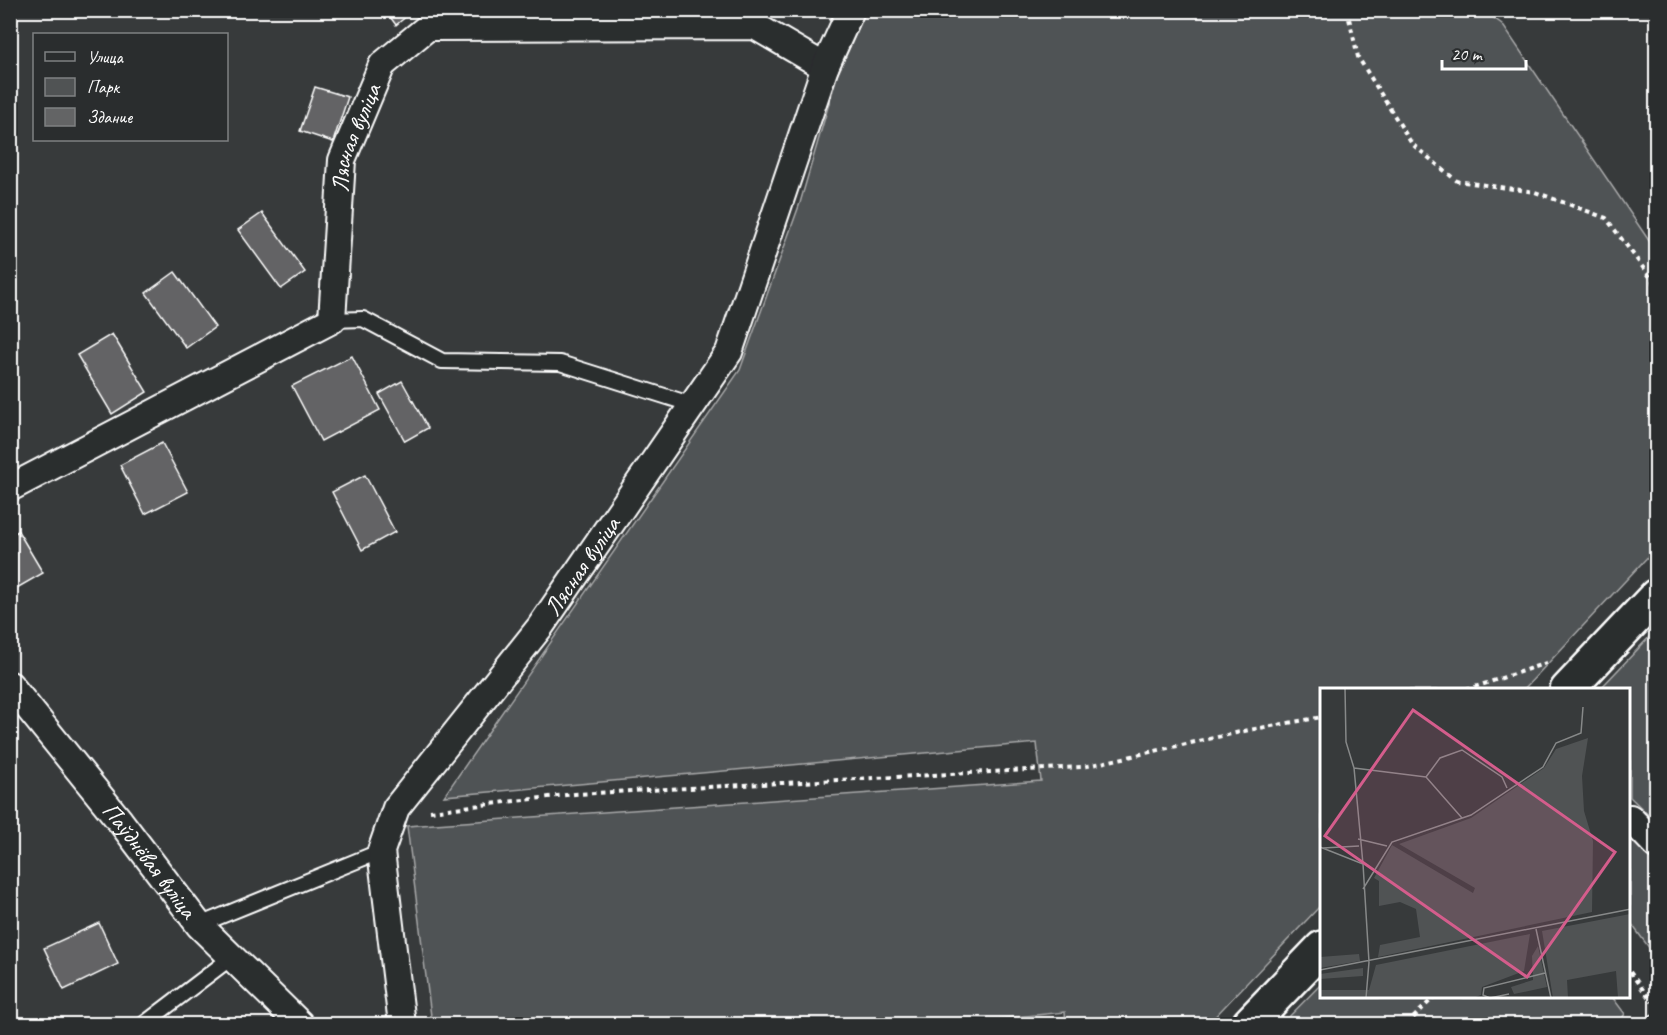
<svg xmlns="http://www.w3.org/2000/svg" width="1667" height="1035" viewBox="0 0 1667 1035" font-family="Caveat,sans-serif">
<rect width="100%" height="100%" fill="#373a3b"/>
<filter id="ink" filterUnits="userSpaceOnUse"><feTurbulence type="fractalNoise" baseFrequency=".0167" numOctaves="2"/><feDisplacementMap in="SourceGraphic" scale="12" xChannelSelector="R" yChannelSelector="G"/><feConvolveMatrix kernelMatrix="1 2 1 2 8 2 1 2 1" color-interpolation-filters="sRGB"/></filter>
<g filter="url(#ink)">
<!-- green -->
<path fill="#505354" stroke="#a8a9aa" stroke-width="1.5" d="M866,11H1484L1502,24L1656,251V548L1523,690H1322V904L1208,1024H1066L1065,1012L946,1024H432L407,826L1041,781L1037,743L444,796L740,370L800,203L837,76Z
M1656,630V822L1630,797V690H1599Z
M1630,837L1656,863V957L1630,922Z
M1322,983V998H1613L1625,1014L1618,1024H1282Z"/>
<!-- building -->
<path fill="#636465" stroke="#fff" stroke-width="1.5" d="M385,10H414L396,25Z
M315,87L348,97L333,142L300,131Z
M262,213L305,272L281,289L238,230Z
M175,272L215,327L186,348L146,293Z
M112,334L147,392L112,414L77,355Z
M352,356L380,410L321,441L292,386Z
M402,381L428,428L405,441L379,394Z
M162,443L188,492L145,514L120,465Z
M365,475L395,532L362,550L332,492Z
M18,531L43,573L10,592V536Z
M99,923L118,964L64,990L44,948Z"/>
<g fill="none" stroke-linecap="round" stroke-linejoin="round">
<!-- lane casing -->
<g stroke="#fff" stroke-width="18">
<path id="lane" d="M332,320L363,319L442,361L560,363L693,405
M199,925L381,851
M144,1024L232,957
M1655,1024L1656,1022"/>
</g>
<!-- street casing -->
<g stroke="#fff" stroke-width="30">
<g id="street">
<path id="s1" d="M10,488L332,320L342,160L382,65L428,27L755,26L825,67"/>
<path id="s2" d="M10,685L120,821L199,925L300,1024"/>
<path d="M1630,818L1656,845"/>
<path id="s3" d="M402,1024L381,851L396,808L540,627L729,352L825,67L851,10"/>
</g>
</g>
<!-- secondary casing -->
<g stroke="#fff" stroke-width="38">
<path id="secondary" d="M1567,690L1656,596
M1249,1024L1322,948"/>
</g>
<!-- path -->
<path stroke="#fff" stroke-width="4" stroke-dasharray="4.5 4.5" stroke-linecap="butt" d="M1347,10L1358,57L1412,144L1457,181L1535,192L1606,218L1656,285
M1466,690L1549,662
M430,811L575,794L1083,767L1249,730L1322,717
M1630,972L1652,1002
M1407,1024L1433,998"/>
<!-- lane -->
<use href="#lane" stroke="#2a2d2e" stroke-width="14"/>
<!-- street -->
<use href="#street" stroke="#2a2d2e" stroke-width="26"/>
<!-- secondary -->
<use href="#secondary" stroke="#2a2d2e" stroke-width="33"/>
</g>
</g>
<g text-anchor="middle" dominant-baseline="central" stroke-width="4.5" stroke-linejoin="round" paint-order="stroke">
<!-- street labels -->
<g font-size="24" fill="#fff" stroke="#2a2d2e">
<text stroke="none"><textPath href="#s1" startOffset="548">Лясная вуліца</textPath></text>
<text stroke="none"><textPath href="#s3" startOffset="525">Лясная вуліца</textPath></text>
<text stroke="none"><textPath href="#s2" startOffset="224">Паўднёвая вуліца</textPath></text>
</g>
</g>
<!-- overview -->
<g transform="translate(1320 688)">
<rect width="310" height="310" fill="#373a3b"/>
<path d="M268,50L262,88L264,123L273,153L272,224L58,269L60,257L100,249L96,221L80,214L59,218V193L54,190L72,157L153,205L155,200L79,156L151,130L224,80L236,61ZM310,226V310H298L296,283L247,292L248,310H233L222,243ZM210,246L204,283L162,299L161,307L153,310H0V302H49L56,277ZM218,258L227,299L194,306L191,299L213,292L212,268ZM39,266L40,273L0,280V269ZM43,280V288L0,291V286Z" fill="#505354"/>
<path fill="none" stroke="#878989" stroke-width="1.5" d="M25,0L26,54L34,80L43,176M34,80L106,89M106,89L120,70L142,62L182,89L187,100M106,89L142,130M38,151L67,158M0,159L43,176L49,274L46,310M3,160L39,158M43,201L72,154L151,127L223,79L236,55L261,45L263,19M216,241L231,310M0,282L311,221M170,310L163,307L164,300L225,285M170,310L189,306"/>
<path fill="#d45d8c" fill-opacity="0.15" stroke="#d45d8c" stroke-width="3" d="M93,22L295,164L207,289L5,148Z"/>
<rect width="310" height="310" fill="none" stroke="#fff" stroke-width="3"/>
</g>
<!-- margin -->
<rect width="1667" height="1035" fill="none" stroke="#2a2d2e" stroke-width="36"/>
<rect x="18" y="18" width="1631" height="999" fill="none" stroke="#fff" stroke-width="2" filter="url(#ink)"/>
<!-- legend -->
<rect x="33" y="33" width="195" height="108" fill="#2a2d2e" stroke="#7f8182" stroke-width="1.5"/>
<rect x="45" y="52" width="30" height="9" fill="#2a2d2e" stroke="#7f8182" stroke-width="1.5"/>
<text x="87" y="63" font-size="18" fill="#ffffff">Улица</text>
<rect x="45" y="78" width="30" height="18" fill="#505354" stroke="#7f8182" stroke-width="1.5"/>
<text x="87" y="93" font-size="18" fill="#ffffff">Парк</text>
<rect x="45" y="108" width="30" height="18" fill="#636465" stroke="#7f8182" stroke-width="1.5"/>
<text x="87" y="123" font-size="18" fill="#ffffff">Здание</text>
<!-- scale -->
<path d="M1442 60v9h84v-9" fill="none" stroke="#ffffff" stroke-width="3"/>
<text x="1451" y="60" font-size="18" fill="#ffffff" stroke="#2a2d2e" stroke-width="4.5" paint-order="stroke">20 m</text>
</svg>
